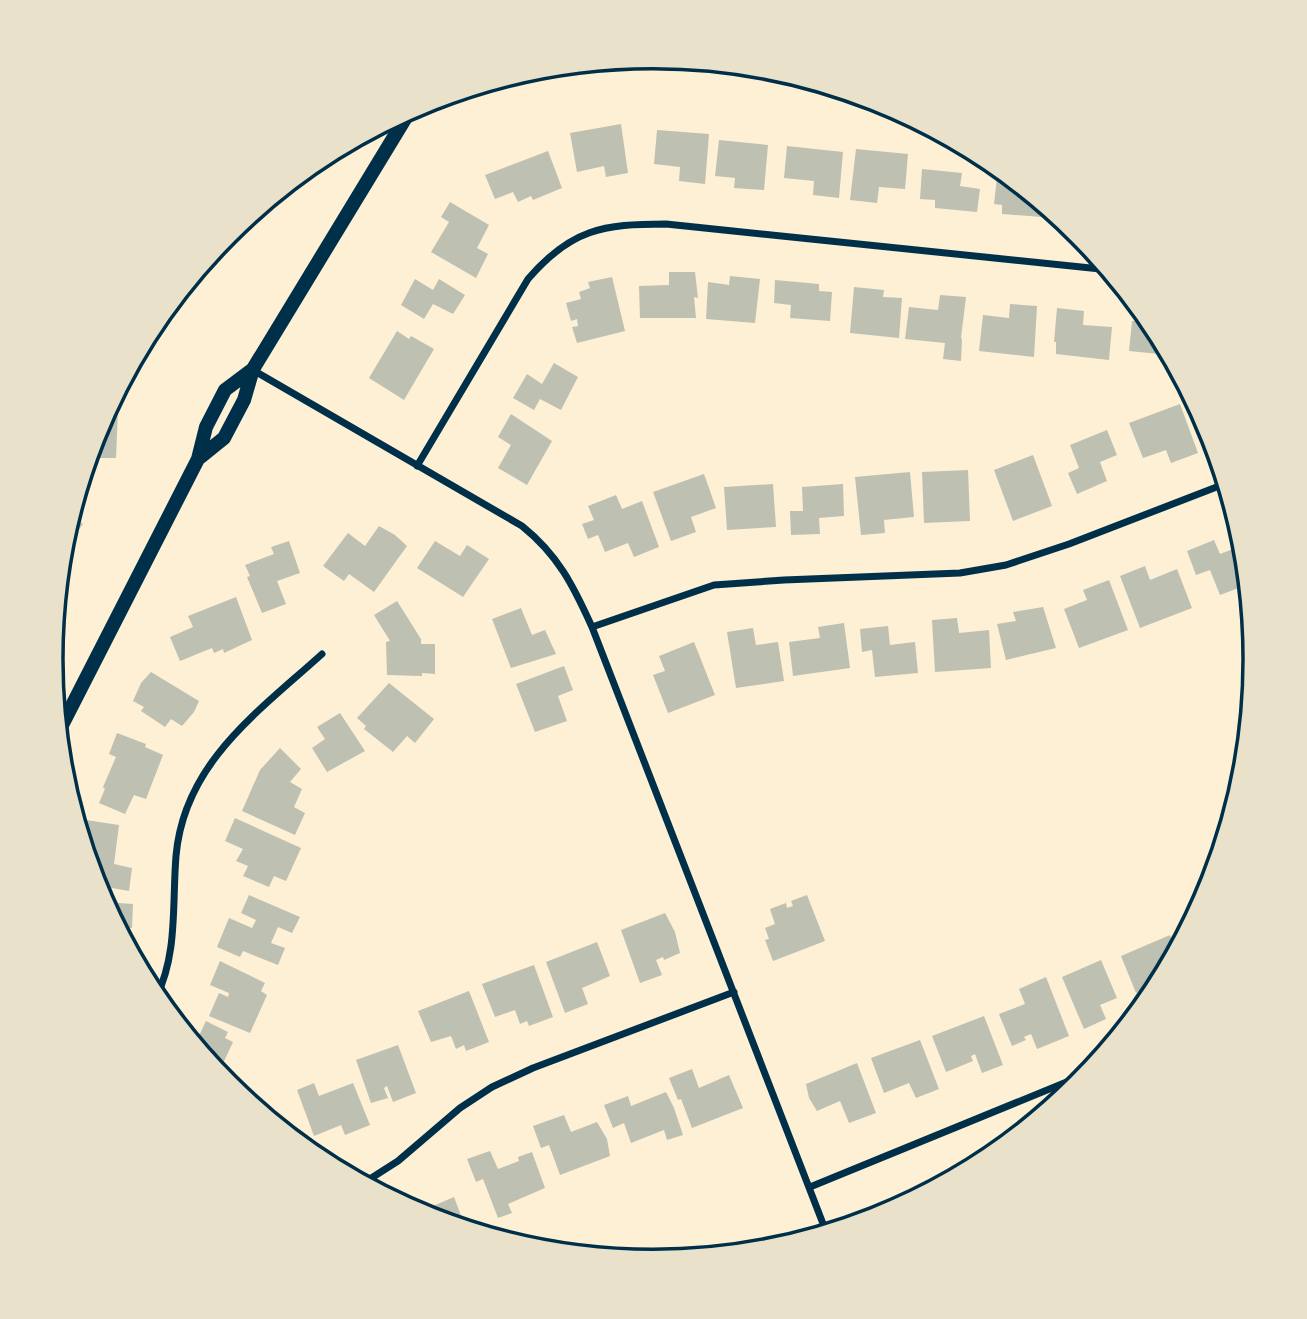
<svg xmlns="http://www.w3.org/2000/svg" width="1307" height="1319" viewBox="0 0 1307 1319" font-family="'DM Sans',sans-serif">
<rect width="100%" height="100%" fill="#fdf0d5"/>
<!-- building -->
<path fill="#bec0b2" d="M621,124L628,173L606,177L604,166L577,172L570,133Z
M657,130L709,134L705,184L679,181L680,167L654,164Z
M719,140L768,145L764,190L734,188L735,178L715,176Z
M787,146L843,152L839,198L813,195L814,181L784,178Z
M856,149L908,154L905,189L879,187L877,203L850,200Z
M548,151L562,188L533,200L531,196L518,202L513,192L495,199L485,175Z
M998,168L1044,204L1042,217L1002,214V205L994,204Z
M922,169L962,173L960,186L980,189L977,212L935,208V200L920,199Z
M450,202L489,225L477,248L488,254L476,278L431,252L449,222L441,217Z
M669,272H695L698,298L694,297L696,318H640L639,286L669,285Z
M730,276L760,279L755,323L706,319L708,282L729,285Z
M612,277L625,331L577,343L572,327L578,326L577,319L571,321L566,303L581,299L579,292L590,288L588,282Z
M415,279L433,290L439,279L465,295L453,314L433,304L424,319L401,305Z
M775,280L819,284V291L832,292L830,321L790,318L791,305L774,303Z
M854,287L884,290L883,297L902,298L899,338L850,333Z
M940,295L966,297L961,338L962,339L961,361L943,359L945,343L905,339L909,307L938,310Z
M1010,304L1037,306L1034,357L979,351L983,315L1009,318Z
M1057,308L1084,311L1083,325L1112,327L1109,360L1056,354V342H1054Z
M1148,317L1155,325L1169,355L1129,351L1132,321L1147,322Z
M397,331L409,339L411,336L434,349L404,400L369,378Z
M554,363L578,377L561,410L540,399L534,410L513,398L527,374L542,384Z
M1180,404L1198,453L1171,463L1166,450L1143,458L1129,423Z
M107,410H118L116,458H88L97,428Z
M511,414L552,441L527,485L498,468L511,445L498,437Z
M1107,430L1117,455L1100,462L1107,481L1077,494L1068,473L1079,468L1070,445Z
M1033,455L1052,506L1013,521L994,470Z
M968,470L970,521L924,523L922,472Z
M910,472L914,517L884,520L885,533L861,535L855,477Z
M704,474L716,508L691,517L696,532L671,541L653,492Z
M773,484L776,527L727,530L724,487Z
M843,484L844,516L819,518L820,534L791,535L790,511H803L802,487Z
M616,495L622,509L642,501L659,547L634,557L628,543L605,552L598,535L588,539L582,524L594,520L588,506Z
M70,515L83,524L61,554L62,542Z
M379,526L395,535L407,546L374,592L349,574L344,581L323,566L348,533L365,546Z
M1214,540L1220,554L1241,546L1246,558L1249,584L1220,595L1210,570L1196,575L1187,551Z
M289,541L300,573L277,581L286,604L262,613L247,577L250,576L245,565L274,554L271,547Z
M435,541L460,556L467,545L489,559L463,597L417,568Z
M1145,566L1150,580L1177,569L1192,608L1140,628L1120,576Z
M1109,580L1128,630L1079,648L1064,609L1087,600L1083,590Z
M236,597L252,640L224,653L223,649L214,653L212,648L180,661L170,637L193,627L188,616Z
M397,601L421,639V644H435V674L422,673V676L387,675L386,642L390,641L374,615Z
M1043,607L1056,648L1006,660L997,624L1016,621L1013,612Z
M521,608L532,635L545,630L556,654L511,668L492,619Z
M957,618L959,633L989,630L991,668L935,672L932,620Z
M844,623L850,668L793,676L789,642L820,638L818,627Z
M888,626L890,645L915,642L918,673L875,677L872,650L862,652L860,629Z
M753,628L756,645L778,642L784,681L736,688L727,632Z
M694,642L715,695L668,713L653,675L665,671L659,656Z
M564,666L573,690L558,696L567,721L535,732L516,684Z
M151,672L199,701L194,712L182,726L171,719L165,727L141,711L144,707L133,701L141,683Z
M389,683L434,719L415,743L407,736L393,752L364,729L366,726L357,718Z
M340,713L365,751L327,772L312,748L325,739L317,727Z
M117,733L146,744L145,747L163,755L146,799L134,795L125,814L99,803L105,789L103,787L116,757L109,754Z
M280,748L301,769L290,782L302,789L294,807L305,813L295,835L242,811L260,770Z
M235,818L301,848L286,881L274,876L269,887L243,876L248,866L236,861L243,849L225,841Z
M86,820L119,825L114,864L132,868L129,891L95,885L82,843Z
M249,895L300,917L292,933L278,927L271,943L285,948L278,965L243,951L240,957L217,947L229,918L252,928L256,920L241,913Z
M807,895L825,941L773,961L765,940L769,939L765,928L775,924L770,909L786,903L787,908L793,906L791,901Z
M103,902L133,904L132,928L116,927Z
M665,913L675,932L680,953L664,960L663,957L656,960L662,975L640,983L621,930Z
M1195,918L1187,934L1183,924Z
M1170,935L1177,953L1165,975L1160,977L1162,981L1136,993L1121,956Z
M597,942L610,976L582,988L588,1004L565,1013L546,962Z
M1101,960L1117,998L1100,1005L1106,1019L1084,1029L1062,977Z
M220,961L265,983L261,991L267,995L250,1033L209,1016L219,993L228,997L229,993L210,985Z
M534,965L553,1017L529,1026L527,1021L520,1024L515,1010L495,1017L482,984Z
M1046,977L1069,1036L1037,1049L1031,1034L1024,1037L1026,1040L1012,1046L999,1014L1025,1004L1019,989Z
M469,991L489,1042L466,1051L464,1045L456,1049L451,1036L431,1042L418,1011Z
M984,1016L1003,1065L982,1073L975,1054L971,1056L973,1061L946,1072L932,1036Z
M206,1021L228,1032L225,1038L233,1042L219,1072L247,1084L241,1097L227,1085L190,1040L192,1035L198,1038Z
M920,1040L939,1089L916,1098L909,1083L884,1093L871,1058Z
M398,1045L416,1093L393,1102L387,1086L384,1088L388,1098L371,1103L356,1060Z
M857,1063L876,1113L849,1123L840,1101L817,1111L809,1098L806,1084Z
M692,1069L699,1088L729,1075L743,1108L692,1128L681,1099L678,1100L669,1078Z
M314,1083L319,1096L353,1083L370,1125L345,1135L341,1125L314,1136L297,1090Z
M666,1092L674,1108L683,1135L667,1140L664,1130L631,1143L624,1123L613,1128L604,1105L628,1096L631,1106Z
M271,1112L288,1127L304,1145L302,1147L266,1118Z
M564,1115L571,1132L597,1122L607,1139L610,1156L560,1175L549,1145L541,1148L533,1126Z
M490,1151L498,1169L519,1161L518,1157L532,1152L545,1188L508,1204L512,1213L498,1218L483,1179L476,1182L467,1159Z
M454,1197L466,1229L421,1215L419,1212Z
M908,1201L909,1203L884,1216L882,1212Z
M795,1237L798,1243L782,1247L780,1243Z"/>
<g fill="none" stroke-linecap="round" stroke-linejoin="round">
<!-- minor -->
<path stroke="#003049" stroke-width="7" d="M253,370L522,526C558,555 573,585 592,627L827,1234
M417,466L528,279C571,229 603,224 666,224L1110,270
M592,627L714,585L784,580L960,573L1006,565L1069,544L1227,483
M156,998C178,953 172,905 176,856C184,763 258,712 322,654
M362,1184L398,1161L460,1108L492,1087L533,1068L734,992
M810,1187L1091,1072"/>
<!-- secondary -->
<path stroke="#003049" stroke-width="14" d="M198,459L224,438L244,400L253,369L411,109
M58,733L198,459L206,427L225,390L253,369"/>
</g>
<!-- crop -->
<path d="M0 0H1307V1319H0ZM63 659a590 590 0 1 1 1180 0a590 590 0 1 1-1180 0Z" fill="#e9e1ca" fill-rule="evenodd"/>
<path fill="none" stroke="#003049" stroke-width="3.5" d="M63 659a590 590 0 1 1 1180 0a590 590 0 1 1-1180 0Z"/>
</svg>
